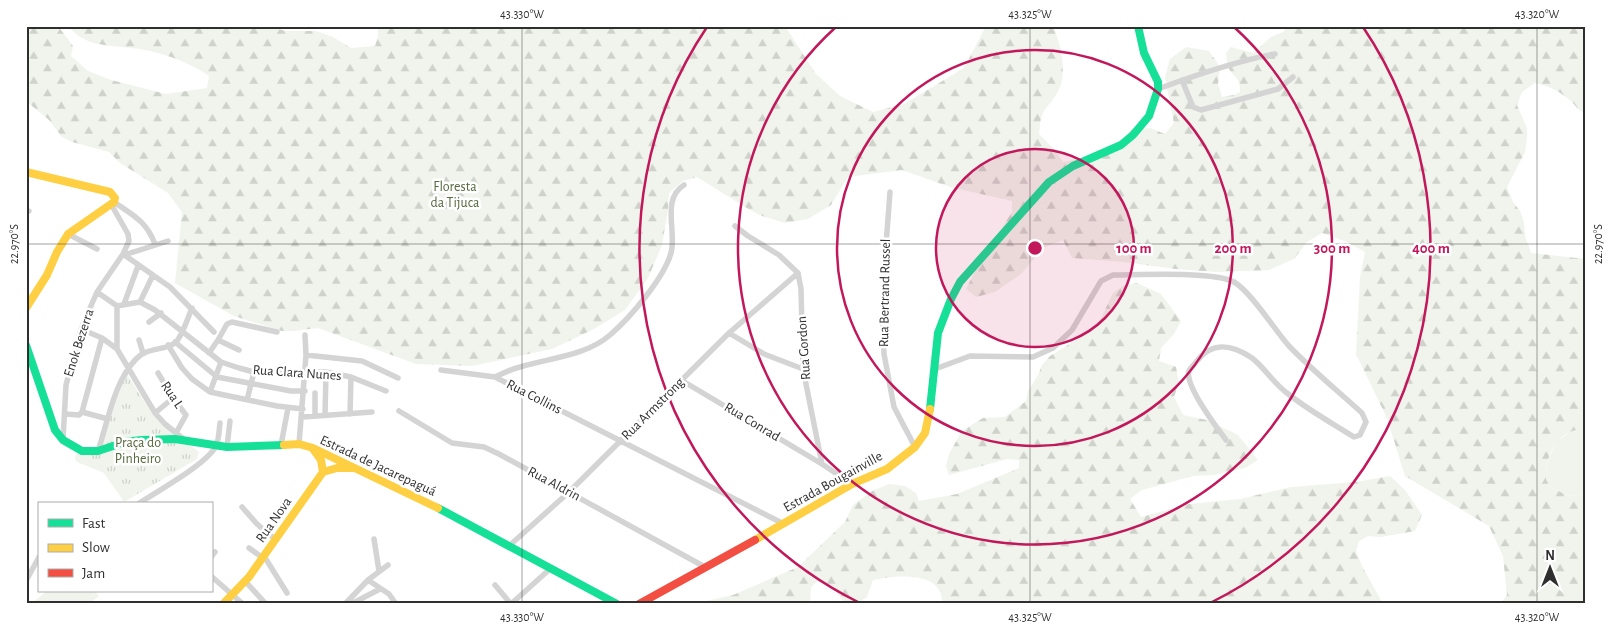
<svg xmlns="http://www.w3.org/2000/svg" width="1612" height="630" viewBox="0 0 1612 630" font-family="'Alegreya Sans',sans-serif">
<defs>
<pattern id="forest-firs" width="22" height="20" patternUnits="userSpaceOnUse" patternTransform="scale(1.25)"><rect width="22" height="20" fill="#f1f4ec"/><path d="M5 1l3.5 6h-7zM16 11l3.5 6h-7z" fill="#cfd2cb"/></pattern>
<pattern id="park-tufts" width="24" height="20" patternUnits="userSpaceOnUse" patternTransform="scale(1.25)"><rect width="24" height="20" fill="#f1f4ec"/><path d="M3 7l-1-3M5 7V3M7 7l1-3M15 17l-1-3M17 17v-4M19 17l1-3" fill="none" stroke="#cfd2cb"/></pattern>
</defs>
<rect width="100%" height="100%" fill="#fff"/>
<!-- grass -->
<path fill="#f1f4ec" d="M1579,429H1586V494L1569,496L1550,487L1544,475L1549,458L1556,442L1570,432Z
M47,591H95L99,596L89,604H33L32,603Z"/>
<!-- forest -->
<path fill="url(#forest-firs)" d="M26,26H58L73,46L71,56L88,71L111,80L166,94L207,88L209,76C187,61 159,51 132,48C108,45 85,47 68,26H266L286,31H316L333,37L351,48L375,46L378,37V26H785L816,74L840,96L873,112L904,104L964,68L986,26H1053C1060,43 1066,66 1061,84C1058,95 1050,102 1044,111C1040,116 1040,127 1039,134L1055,150L1063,162L1097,155L1123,143L1130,130L1150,128L1165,134L1174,123L1165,77L1170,59L1186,47L1209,51L1220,67L1218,84L1222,97L1234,95L1240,92C1241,75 1231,77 1228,66C1226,62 1227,57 1226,53L1231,47L1253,53L1271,37L1283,32L1288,26H1586V113C1578,111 1576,106 1571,101C1559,91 1550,86 1535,83L1522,92L1517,105L1527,128V138L1525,152L1507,187L1513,202L1520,211L1524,222L1525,236L1531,253L1586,259V429C1563,429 1552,444 1547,464C1546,468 1544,473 1545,476C1546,480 1549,484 1550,487L1569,496L1586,494V604H1500L1507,595L1503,556L1489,526L1405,476L1387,418L1356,354L1360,277L1365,252L1345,241L1322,233L1307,242L1294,259L1269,270L1217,272L1175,269L1123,262L1072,258L1063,240L1043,248L1021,274L995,292L976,297L966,289L979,264L1012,212V201L950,187L902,170L848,177L831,205L808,219L785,223L762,216L750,210L697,177L683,181L669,193L668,209L662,245L648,278L625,310L594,329L552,349L472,366L416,364L318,328L294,331H282L234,316L175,283L182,212L168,193L120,163L109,152L72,142L62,137L49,120L26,101Z
M1137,283L1161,294L1181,321L1174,334L1161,348L1159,361L1176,367L1179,383L1174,397L1183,415L1207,420L1238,435L1258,460L1245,468L1214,475L1193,476L1142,490L1130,499L1141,517L1189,504L1240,499L1291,487L1356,482L1390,476L1405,490L1422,515L1415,531L1381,537L1368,536L1359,541L1356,551L1362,566L1383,604H943C942,600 942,595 940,592C931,571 891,576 873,580L867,597L861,601L851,604L844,602L833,588L818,581L811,587L810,604H693L733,595L798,567L845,522L853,505L872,491L889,484L905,486L916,493L919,501L957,494L1019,468V460L1007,459L949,475L946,466L949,454L962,431L983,418L1005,417L1026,401L1028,391L1038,375L1042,365L1050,356L1097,327L1113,293L1123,286Z"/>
<!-- park -->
<path fill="url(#park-tufts)" d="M127,374L152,414L175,434L199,452L197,459L124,502L104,473L77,462L75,459L76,454L94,453Z"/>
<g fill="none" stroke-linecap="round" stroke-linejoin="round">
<!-- street -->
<path stroke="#d4d4d4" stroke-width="5.5" d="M1182,80L1193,107L1201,110L1278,89L1293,77
M1158,89C1196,75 1236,61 1275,54
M890,192L886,245L883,325L884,354L894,407L915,447
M114,202C134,216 146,221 155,244
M26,210L29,211
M735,226L748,236L779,255L798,273L801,289L803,369L822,464L852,484
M68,234L97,249
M123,254L170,287L214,332
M124,255L168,241
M97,292L117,306V349L155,413L165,424L186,441
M140,302L153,275
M124,304L138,266
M117,306L140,302L155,310L221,362L239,368L254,372H326L351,377L386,391
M149,322L161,313
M81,329L102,338L82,412
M729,333L764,354L803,369
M305,335L306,355
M102,338L117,349
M139,340L143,353
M218,340L227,324L232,322L277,332
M175,342L217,377L291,391H305
M168,345L182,368L192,379L210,392L277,406L303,409
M209,353L218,340L239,350
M935,369L970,356L1033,357L1053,348L1072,330L1101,281L1113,275C1140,275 1213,271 1234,282C1250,291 1275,330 1289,346C1312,370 1338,391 1362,413L1366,422L1360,435L1354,437C1332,423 1308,410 1287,393C1274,384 1265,368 1252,358C1231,344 1212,341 1196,362C1194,365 1190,368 1189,371C1184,385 1218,429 1226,440
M441,370L495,377L784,524
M158,373L173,398L186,415L176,433
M495,377C503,373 511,369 520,367C549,358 586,356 610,335C630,318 664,278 671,253C677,232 661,199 684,185
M681,380L822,464
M210,392L221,362
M247,400L254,372
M399,411L452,443L484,447L499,454L705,567
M82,412L108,419
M155,413L173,398
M65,414L79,415L82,412
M350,414L351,377
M325,415L326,372
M315,416V393
M303,417L372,412
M63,440L66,385L81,329L97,292L123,254L129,241L128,234L111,204
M299,444L306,355L362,361L398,378
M281,445L288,408
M227,447L230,421
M98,451C108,421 114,382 136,359C147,347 164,351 175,343C182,337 188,317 192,308
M138,504C156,492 207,464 216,446C219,440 219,430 220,423
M242,507L257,524L276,540
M374,539L379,571
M509,546L569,492L729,333L798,273
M249,548L263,558
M264,556L287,593
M211,557L215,552
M211,576L243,604
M27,579L39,557
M368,580L389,594L396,604
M245,581L266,604
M495,585L511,604
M345,604L368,580L388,565
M351,604L380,589
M511,604L551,568"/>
<!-- fast -->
<path stroke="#16e098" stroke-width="8" d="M26,345L55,430L63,440L82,451H98L125,442L141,440L175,439L227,447L284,445
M930,409L938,333L951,299L960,282L1049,182L1073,166L1121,145L1133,135L1149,116L1158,89V82L1144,53L1138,26
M438,508L617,604"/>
<!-- slow -->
<path stroke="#ffcf43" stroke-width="8" d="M26,172L110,192L115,198L114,202L68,234L57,252L47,275L26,308
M284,445L299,444L313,448L438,508
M313,449L321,460L323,472
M755,540L852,484L887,469L915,447L925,433L930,409
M223,604L249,577L323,472L337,468H352"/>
<!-- jam -->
<path stroke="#f24e42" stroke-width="8" d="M639,604L755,540"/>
</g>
<!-- ticks -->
<path fill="none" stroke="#2f2f2f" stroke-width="1" stroke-opacity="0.45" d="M522,26V604M1030,26V604M1537,26V604M26,244H1586"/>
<!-- distance rings -->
<circle cx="1035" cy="248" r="99" fill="#c2185b" fill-opacity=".12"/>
<g fill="none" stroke="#c2185b" stroke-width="2.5">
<circle cx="1035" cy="248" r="99"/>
<circle cx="1035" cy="248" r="198"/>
<path d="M1234 27A297 297 0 1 1 836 27"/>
<path d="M858 602A396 396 0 0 1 707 27M1363 27A396 396 0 0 1 1212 602"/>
</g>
<g text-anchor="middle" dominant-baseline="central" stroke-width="5" stroke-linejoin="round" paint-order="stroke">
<!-- park labels -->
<g font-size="14" fill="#54693d" stroke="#fff">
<text x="455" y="187">Floresta<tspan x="455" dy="16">da Tijuca</tspan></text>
<text x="138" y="443">Praça do<tspan x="138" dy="16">Pinheiro</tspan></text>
</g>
<!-- street labels -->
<g font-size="14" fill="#2f2f2f" stroke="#fff">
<text transform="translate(885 293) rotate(-89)">Rua Bertrand Russel</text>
<text transform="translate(79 343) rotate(-72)">Enok Bezerra</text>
<text transform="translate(804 348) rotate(-94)">Rua Gordon</text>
<text transform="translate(297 373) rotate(4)">Rua Clara Nunes</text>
<text transform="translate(172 395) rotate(56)">Rua L</text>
<text transform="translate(534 397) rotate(27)">Rua Collins</text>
<text transform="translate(653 409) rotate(-45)">Rua Armstrong</text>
<text transform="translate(752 422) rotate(31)">Rua Conrad</text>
<text transform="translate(378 466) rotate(25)">Estrada de Jacarepaguá</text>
<text transform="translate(833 482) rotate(-29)">Estrada Bougainville</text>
<text transform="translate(554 484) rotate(28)">Rua Aldrin</text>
<text transform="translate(274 520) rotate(-55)">Rua Nova</text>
</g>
</g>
<circle cx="1035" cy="248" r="8" fill="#c2185b" stroke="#fff" stroke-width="2.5"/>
<g font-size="15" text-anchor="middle" font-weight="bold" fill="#c2185b" stroke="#fff" stroke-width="5" stroke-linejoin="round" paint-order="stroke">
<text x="1134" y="253">100 m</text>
<text x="1233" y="253">200 m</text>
<text x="1332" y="253">300 m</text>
<text x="1431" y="253">400 m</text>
</g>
<!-- border -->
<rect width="1612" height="630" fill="none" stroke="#ffffff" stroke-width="55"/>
<!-- legend -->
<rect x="38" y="502" width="175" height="90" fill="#ffffff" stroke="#acacac"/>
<rect x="48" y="519" width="25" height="8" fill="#16e098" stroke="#acacac"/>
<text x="82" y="528" font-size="15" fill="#2f2f2f">Fast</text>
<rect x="48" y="544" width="25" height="8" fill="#ffcf43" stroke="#acacac"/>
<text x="82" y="552" font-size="15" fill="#2f2f2f">Slow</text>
<rect x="48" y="569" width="25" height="8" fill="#f24e42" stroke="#acacac"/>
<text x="82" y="578" font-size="15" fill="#2f2f2f">Jam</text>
<!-- north arrow -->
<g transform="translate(1550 568)" stroke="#ffffff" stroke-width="4" paint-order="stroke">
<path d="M0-4L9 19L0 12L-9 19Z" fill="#2f2f2f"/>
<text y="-8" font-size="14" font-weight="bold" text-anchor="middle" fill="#2f2f2f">N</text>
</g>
<rect x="28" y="28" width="1556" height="574" fill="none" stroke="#2f2f2f" stroke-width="2"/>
<g font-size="12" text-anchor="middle" fill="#2f2f2f">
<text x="522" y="18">43.330°W</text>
<text x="1030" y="18">43.325°W</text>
<text x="1537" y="18">43.320°W</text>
<text transform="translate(14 244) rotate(-90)" y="4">22.970°S</text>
<text transform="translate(1598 244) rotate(-90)" y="4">22.970°S</text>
<text x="522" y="621">43.330°W</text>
<text x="1030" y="621">43.325°W</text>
<text x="1537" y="621">43.320°W</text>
</g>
</svg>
